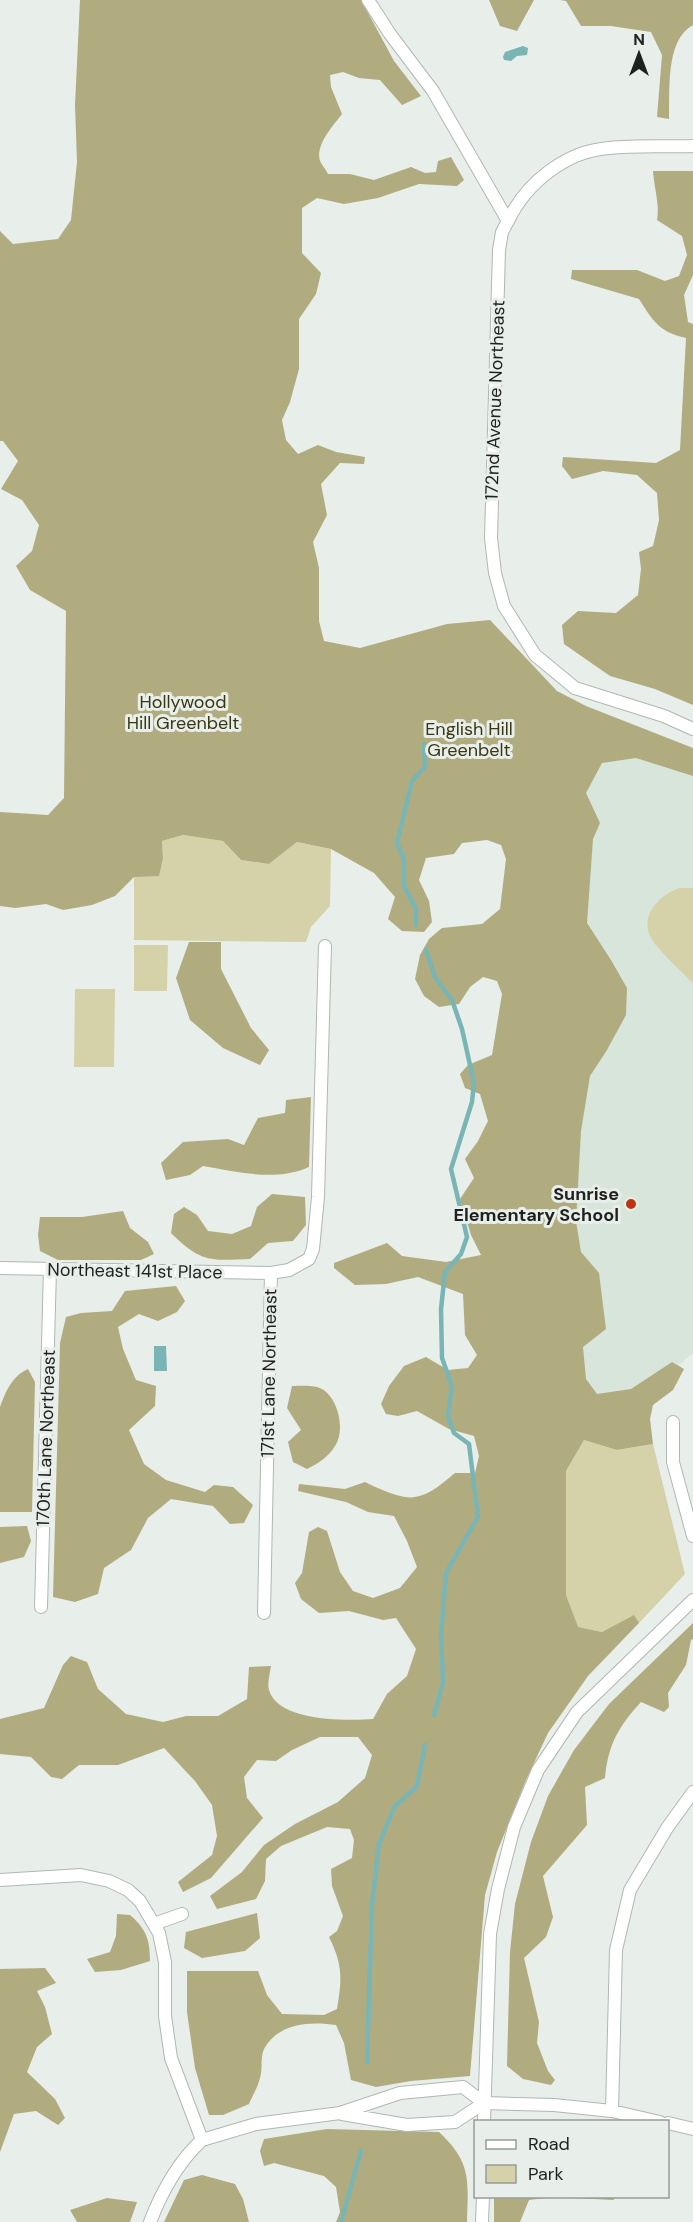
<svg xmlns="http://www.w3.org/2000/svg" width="693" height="2222" viewBox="0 0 693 2222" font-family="'DM Sans',sans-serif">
<rect width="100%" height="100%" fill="#e8eee9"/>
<!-- built -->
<path fill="#d8e5da" d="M605,721L693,754V1353L564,1464L577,797Z"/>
<!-- green -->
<path fill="#d5d2a9" d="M183,835L223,841L241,860L269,864L297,842L331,849L330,906L311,927L306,942L134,940V877L163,858L162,841Z
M679,888H693V983C683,973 657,949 651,938C639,915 660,895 679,888Z
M134,945H168L167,991H134Z
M75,989H115L114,1067H74Z
M584,1440L618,1450L653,1444L685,1574L639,1623L633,1616L602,1632L577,1627L566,1595V1471Z"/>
<!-- forest -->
<path fill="#b0ac7f" d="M80,0H361L394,61L421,96L402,105L380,80L359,78L343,72L330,75L331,87L342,114C333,126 315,145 320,161C322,165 326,170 328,174H350L374,180L411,167L425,173L436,172L438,161L451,157L464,180L457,186L419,184L378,198L344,204L317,198L302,208V253L321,273L316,294L299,319V369L290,402L282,420L286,440L298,454L318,445L336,452L365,457L364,464L340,463L321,484L327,515L313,542L319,568V621L324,641L360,648L447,624L490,620L557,691L586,706L693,748V776L636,758L602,763L586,793L600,823L593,839L587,923L611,960L627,988L626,1015L607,1050L590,1076L581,1131L576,1221L581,1252L599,1273L606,1329L583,1347L586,1379L597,1394L631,1389L672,1362L684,1369L673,1390L653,1405L650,1419L653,1444L617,1450L584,1440L566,1471V1595L578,1627L602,1632L634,1615L639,1623L588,1676L548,1733L526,1780L497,1852L485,1895L470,2076L411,2081L376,2087L351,2080L344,2043L336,2025C310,2021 278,2023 264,2049C260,2057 263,2069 260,2078C258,2087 252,2096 249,2104L223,2115H209L195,2068L187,2012V1971H258L267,1995L282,2014L324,2015L337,2009C342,1979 343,1965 329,1937L337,1931L343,1916L332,1886L331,1869L352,1858L354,1840L350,1829L327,1827L281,1846L266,1859L265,1881L256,1899L217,1909L210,1896L242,1872L264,1845L295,1824L338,1802L365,1778L372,1755L358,1737H320L292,1750L276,1761L257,1760L244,1777L247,1798L263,1818L211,1878L183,1892L178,1882L212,1855L217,1836L212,1805L195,1781L164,1748L118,1765H79L62,1779L51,1777L31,1757L0,1754V1719L44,1708L63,1665L71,1656L87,1662L98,1689L126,1714L163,1722L186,1716H218L247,1699L249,1667L271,1666C270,1673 267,1684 269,1690C278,1722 348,1721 373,1719L387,1694L407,1676L416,1649L396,1618L383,1620L349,1611L319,1613L301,1599L295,1583L302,1573L309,1532L318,1527L327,1531L340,1572L353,1591L373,1598L400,1588L417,1567L407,1541L394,1516L368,1512L346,1502L298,1491L299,1484L345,1489L365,1482C377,1488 403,1500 415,1497C430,1495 444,1482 455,1473H475L479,1456L474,1436L449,1429L417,1411L398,1416L386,1414L381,1404L389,1386L404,1366L426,1357L448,1370L468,1368L477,1355L465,1335L463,1294L418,1277L386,1284L355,1285L334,1268V1263L387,1243L402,1256L446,1262L481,1255L471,1235L460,1199L474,1178L465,1159L478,1141L488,1121L480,1094L465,1088L460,1074L468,1065L492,1055L502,994L497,981L483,977L470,987L459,1004L439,1007L424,996L415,979L420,955L429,939L442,928L482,924L500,909L506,859L501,845L487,840L462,843L454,854L426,858L419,880L429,901L432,922L424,932L402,931L388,919L395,897L374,873L331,849L297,842L269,864L241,860L223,841L183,835L162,841L163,858L159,876L134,877L115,896L92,905L63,910L46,904L15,908L0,906V812L48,815L64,798L66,611L30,590L16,566L32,551L39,525L22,500L1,489L18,461L3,441H0V231L13,244L58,239L71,220L77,162L75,105Z
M489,0H534L517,31L500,26Z
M560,0H693V25C665,40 670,91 669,119L657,117L662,55L651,32L611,26H581L566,1Z
M653,171H693V275L684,295L688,322L693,324V705L655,689L610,676L564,644L562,625L578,611L616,613L638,595L641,569L639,552L653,546L659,520L657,493L637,475L603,471L572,479L562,466L563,457L656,463L680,450L686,338C659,332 653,321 639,299L571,279L572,270H637L665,281L679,276L687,255L682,236L657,220C660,205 654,187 653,171Z
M189,942H221V969L251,1028L269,1050L260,1065L223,1048L190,1020L176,978Z
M311,1097L309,1167C276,1182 237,1172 203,1166L190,1175L166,1180L161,1163L183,1142L228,1139L244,1145L258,1118L285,1113L286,1100Z
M272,1194L305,1197L306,1225L293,1241L268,1243L250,1259C210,1261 200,1262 171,1233L174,1214L184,1207L197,1215L208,1231L232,1234L251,1226L257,1207Z
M123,1211L130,1228L148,1242L154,1254L141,1260H58L40,1251L38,1235L40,1217H82Z
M176,1286L185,1301L177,1312L158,1321L139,1314L118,1327L123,1349L136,1380L156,1386L155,1406L129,1430L144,1464L166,1480L205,1492L214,1485L233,1487L253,1505L244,1523L230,1524L213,1506L171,1499L148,1518L131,1550L104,1568L98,1594L75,1602L53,1597L60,1343L66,1317L81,1313L112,1311L125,1291Z
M28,1369L35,1382L32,1512H0V1407C6,1391 12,1376 28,1369Z
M292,1386C300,1386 312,1385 320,1388C338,1396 346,1430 335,1446C328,1457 319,1463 307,1469L293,1462L288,1442L301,1430L287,1408Z
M27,1526L31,1541L24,1557L0,1563V1527Z
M693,1623V1639L691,1640L686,1665L668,1693L669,1707L664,1712L641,1702C619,1726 608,1744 605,1778L585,1787L587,1825L543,1876L553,1917L546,1937L524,1958L539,2022L537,2043L548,2071L555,2080L551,2085L523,2079L507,2066L510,1952L515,1904L531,1842L548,1796L574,1750L609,1704Z
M257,1913L260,1938L245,1951L202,1958L184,1948L186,1932Z
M117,1914L130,1915C146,1929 150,1939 150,1961L121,1970L95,1972L87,1959L110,1952L116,1936Z
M45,1968L56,1983L37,1991L45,2007L52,2034L37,2047L27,2072L55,2099L65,2118L58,2125L36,2111L14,2114L0,2152V1969Z
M327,2129L439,2132C472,2163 468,2180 467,2222H336L340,2212L336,2187L324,2176L274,2163L264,2166L260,2151L264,2139Z
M202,2175L235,2184L243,2199L249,2222H164L184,2180Z
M613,2197L614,2200L553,2197L529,2200L520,2222H494V2197Z
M107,2198L137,2202L130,2222H77L70,2210Z"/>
<!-- water -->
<path fill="#79b5b5" d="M523,46L528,48L527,55L517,56L511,61L504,60L503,57L505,52Z
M154,1346H166L167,1371H154Z"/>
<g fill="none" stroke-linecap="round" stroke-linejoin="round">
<!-- stream -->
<path stroke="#79b5b5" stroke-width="4.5" d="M416,925V909L404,886V859L397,843L412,781L425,767L424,744
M426,950L435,977L452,1000L462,1029L474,1083L472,1102L451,1169L467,1237L461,1254L445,1272L441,1309L442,1358L452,1386L448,1416L454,1433L469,1444L478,1517L446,1573L441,1635L443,1683L434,1715
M367,2062L372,1905L379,1844L395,1806L417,1786L425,1745
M341,2222L361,2151"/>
<!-- street casing -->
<g stroke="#b1b7b2" stroke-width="14">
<path id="street" d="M368,0L390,34L433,91L508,221L502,232L499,250L491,538L495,573L504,606L535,655L575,688L664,716L693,729
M508,221C526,183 566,151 609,148C637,145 665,147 693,146
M0,1268L271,1273L289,1270L309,1259L313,1249L318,1197L325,946
M673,1422V1462L693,1536
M41,1607L50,1269
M264,1613L271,1273
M0,1880L81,1875L109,1881L128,1890L140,1901L159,1933L165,1962V2016L171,2058L202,2140C178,2162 162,2191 150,2222
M154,1924L182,1914
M612,2111L616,1950L630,1890L667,1828L693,1792
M342,2114L407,2125L455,2122L484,2103
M484,2122L490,1934L498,1889L514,1827L538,1770L577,1712L693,1600
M668,2123L693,2129
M202,2140L256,2124L340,2113L400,2093L463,2087L484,2103L554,2105L612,2111L660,2122
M482,2222L483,2196"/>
</g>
<!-- street -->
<use href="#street" stroke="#fff" stroke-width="12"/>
</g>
<!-- markers -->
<circle fill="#be3313" stroke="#e8eee9" stroke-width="2" cx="631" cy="1204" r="6"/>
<g text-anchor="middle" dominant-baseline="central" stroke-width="6" stroke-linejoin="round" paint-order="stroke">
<!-- street labels -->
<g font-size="18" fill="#1f211f" stroke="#e8eee9">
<text transform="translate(495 400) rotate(-88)">172nd Avenue Northeast</text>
<text transform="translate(135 1271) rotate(1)">Northeast 141st Place</text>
<text transform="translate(269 1373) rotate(-89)">171st Lane Northeast</text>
<text transform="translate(46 1438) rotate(-88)">170th Lane Northeast</text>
</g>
<!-- park labels -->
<g font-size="18" fill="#3b3712" stroke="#e8eee9">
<text x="183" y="702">Hollywood<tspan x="183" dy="21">Hill Greenbelt</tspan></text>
<text x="469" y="729">English Hill<tspan x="469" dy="21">Greenbelt</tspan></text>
</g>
<!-- poi labels -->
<g font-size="18" font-weight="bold" fill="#1f211f" stroke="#e8eee9" text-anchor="end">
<text x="619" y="1194">Sunrise<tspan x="619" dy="21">Elementary School</tspan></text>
</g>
</g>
<!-- legend -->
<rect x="474" y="2120" width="195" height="78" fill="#e8eee9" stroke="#989c98" stroke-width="1.5"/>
<rect x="486" y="2140" width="30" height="9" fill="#ffffff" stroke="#989c98" stroke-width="1.5"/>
<text x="528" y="2150" font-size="18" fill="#1f211f">Road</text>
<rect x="486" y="2165" width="30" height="18" fill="#d5d2a9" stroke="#989c98" stroke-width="1.5"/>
<text x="528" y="2180" font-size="18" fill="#1f211f">Park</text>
<!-- north arrow -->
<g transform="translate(639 54)" stroke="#e8eee9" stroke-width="4.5" paint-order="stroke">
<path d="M0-4.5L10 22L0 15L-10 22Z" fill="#1f211f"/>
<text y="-9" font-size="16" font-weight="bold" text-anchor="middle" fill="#1f211f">N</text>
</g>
</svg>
